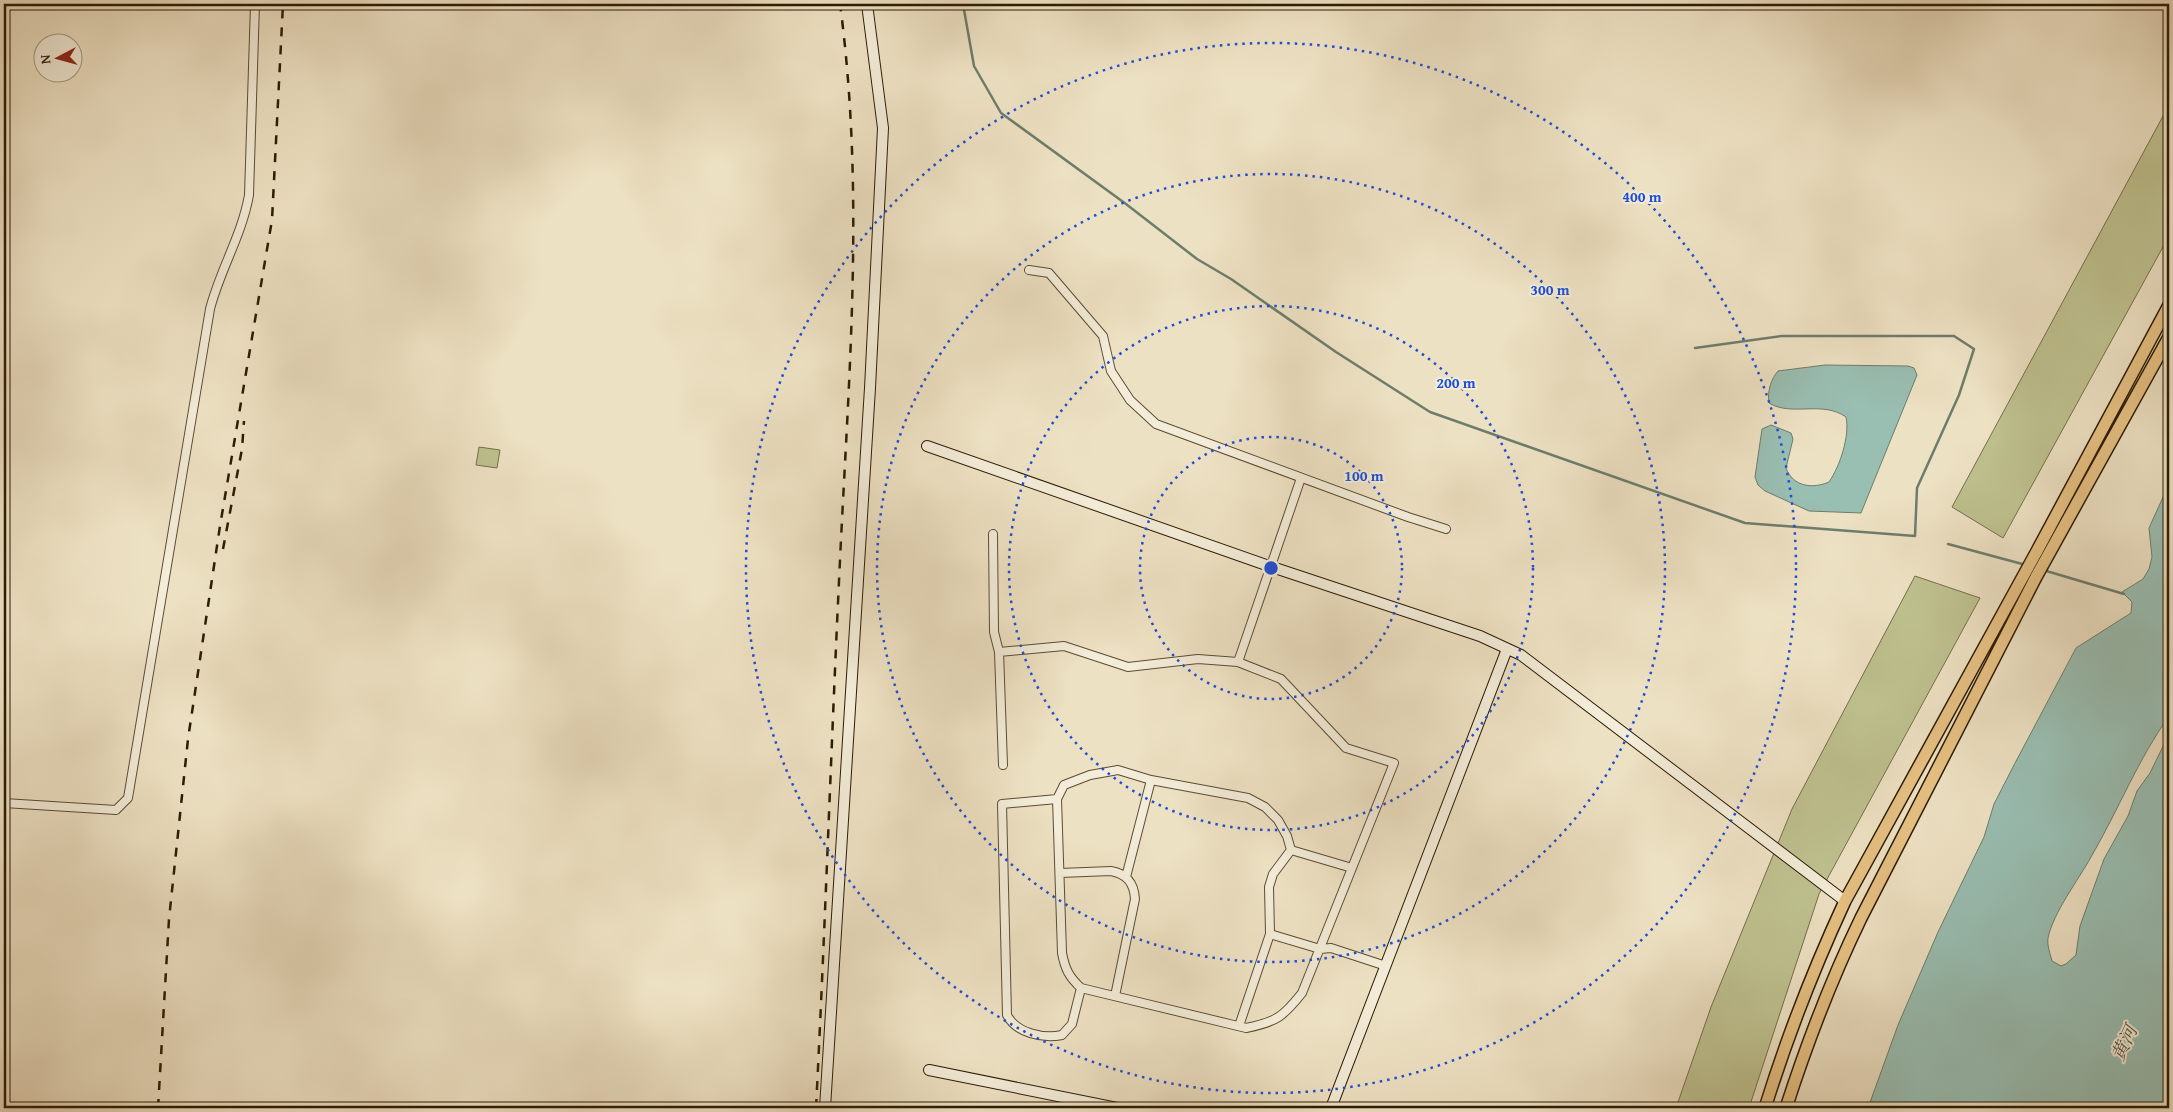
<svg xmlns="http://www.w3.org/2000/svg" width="2173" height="1112" viewBox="0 0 2173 1112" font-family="'Gentium Book Plus','Noto Serif SC',serif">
<rect width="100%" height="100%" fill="#ede1c3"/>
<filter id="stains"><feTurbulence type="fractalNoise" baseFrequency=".004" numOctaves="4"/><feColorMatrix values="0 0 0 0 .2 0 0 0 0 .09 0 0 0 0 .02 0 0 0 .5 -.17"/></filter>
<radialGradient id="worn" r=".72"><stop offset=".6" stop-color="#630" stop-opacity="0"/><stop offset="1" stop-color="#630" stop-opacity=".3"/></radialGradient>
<!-- green -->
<path fill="#bec18f" stroke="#756e4a" d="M2169,105V236L2003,538L1952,507Z
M479,447L500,450L497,468L476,465Z
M1915,576L1980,598L1819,894L1749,1108H1676L1711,1007L1792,809Z"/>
<!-- water -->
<path fill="#99beb2" stroke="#6d7d6c" d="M1825,365L1908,366L1914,368L1917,375L1861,513L1809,511L1765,491L1758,485L1755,477L1762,429L1771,425L1791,433L1793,439L1786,468C1793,487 1813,489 1829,482C1840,466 1850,436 1846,417C1822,400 1792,417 1769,403C1767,392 1771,379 1778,371Z
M2169,484V716C2137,761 2119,809 2091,857C2079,879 2053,913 2048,938C2047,946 2050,953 2052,961L2061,966L2066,964L2076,955L2080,926L2104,859L2128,816L2137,791L2150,773L2169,734V1108H1868L1898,1025L1938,932L1984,837L1994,804L2014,765L2076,648L2131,613L2132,602L2122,592L2143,579L2149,569L2152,557L2149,528Z"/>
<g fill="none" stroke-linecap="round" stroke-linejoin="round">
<!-- stream -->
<path stroke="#6d7d6c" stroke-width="2.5" d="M963,4L974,66L1001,113L1126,204L1197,259L1231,279L1336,352L1430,412L1745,523L1915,536L1917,488L1959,395L1974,349L1954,336H1781L1695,348
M1948,544L2026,565
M2043,570L2124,594"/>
<!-- street casing -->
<g stroke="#5c4c34" stroke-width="10">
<path id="street" d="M1029,270L1049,273L1103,336L1111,371L1130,400L1156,424L1408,517L1446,529
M993,534L994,632L999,652L1003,765
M999,652L1064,646L1128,667L1198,659L1238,662L1281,679L1346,748L1394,763L1302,993C1283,1017 1276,1022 1246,1028L1081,988C1069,977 1065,969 1062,953L1057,799L1064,785L1090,775L1118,770L1151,780L1248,798L1265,807L1278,820L1287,836L1291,850
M1238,662L1301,478
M1057,799L1002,804L1007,1015C1016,1033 1043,1039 1062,1035L1072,1024L1081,988
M4,803L116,810L128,798L210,309C220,270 242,235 249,195L255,4
M1291,850L1352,868
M1060,873L1111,871C1127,874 1134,883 1135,899L1115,996
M1126,877L1151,780
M1270,934L1320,949L1331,948L1386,966
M1239,1026L1270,934L1269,887L1273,874L1291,850"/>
</g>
<!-- secondary casing -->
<g stroke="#2c1b04" stroke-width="12">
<path id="secondary" d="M927,446L1272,567L1480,636L1521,655L1845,901
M929,1070L1117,1108
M825,1108L870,388L883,128L867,4
M1331,1108L1507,649"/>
</g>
<!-- primary casing -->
<g stroke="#2c1b04" stroke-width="14">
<path id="primary" d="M1765,1108C1787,1037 1814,968 1845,901L2037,551L2169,305
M1786,1108C1807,1043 1831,980 1861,918L2036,577L2169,337"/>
</g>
<!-- street -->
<use href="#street" stroke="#f3ecd8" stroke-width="8"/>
<!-- secondary -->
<use href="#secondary" stroke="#f3ecd8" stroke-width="10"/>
<!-- primary -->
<use href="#primary" stroke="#e6c082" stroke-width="11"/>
<!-- rail -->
<path stroke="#2c1b04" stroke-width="2.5" stroke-dasharray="9 9" stroke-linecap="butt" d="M223,549L242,449L244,421
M158,1108L169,919L188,739L220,526L272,220L283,4
M816,1108C826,912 832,716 842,520C851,347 863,176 840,4"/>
</g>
<!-- distance rings -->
<g fill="none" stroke="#1d4ed8" stroke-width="2.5" stroke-dasharray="2.5 5">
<circle cx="1271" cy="568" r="131"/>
<circle cx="1271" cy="568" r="262"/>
<circle cx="1271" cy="568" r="394"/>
<circle cx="1271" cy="568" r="525"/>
</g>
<g text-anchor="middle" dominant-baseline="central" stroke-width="4" stroke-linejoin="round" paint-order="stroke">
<!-- water labels -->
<g font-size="18" font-style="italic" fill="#525441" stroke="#f3ecd8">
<text transform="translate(2124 1043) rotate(-65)">黄河</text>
</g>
</g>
<circle cx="1271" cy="568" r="8" fill="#1d4ed8" stroke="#f3ecd8" stroke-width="2.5"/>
<g font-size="15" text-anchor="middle" font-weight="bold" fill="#1d4ed8" stroke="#f3ecd8" stroke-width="4" stroke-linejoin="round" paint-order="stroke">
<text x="1642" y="202">400 m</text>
<text x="1550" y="295">300 m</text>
<text x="1456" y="388">200 m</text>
<text x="1364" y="481">100 m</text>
</g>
<!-- margin -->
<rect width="2173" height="1112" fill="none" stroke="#ede1c3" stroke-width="20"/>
<rect x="5" y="5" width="2163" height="1102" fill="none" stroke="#2c1b04" stroke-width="2.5"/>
<rect x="10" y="10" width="2153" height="1092" fill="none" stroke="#2c1b04"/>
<!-- north arrow -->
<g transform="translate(58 58) rotate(264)"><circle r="24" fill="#f3ecd8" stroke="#a39883"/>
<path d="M0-4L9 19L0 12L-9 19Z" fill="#8f2418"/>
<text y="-8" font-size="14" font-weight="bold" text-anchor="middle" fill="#2c1b04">N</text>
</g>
<rect width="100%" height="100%" filter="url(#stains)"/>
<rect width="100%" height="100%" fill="url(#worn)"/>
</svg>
